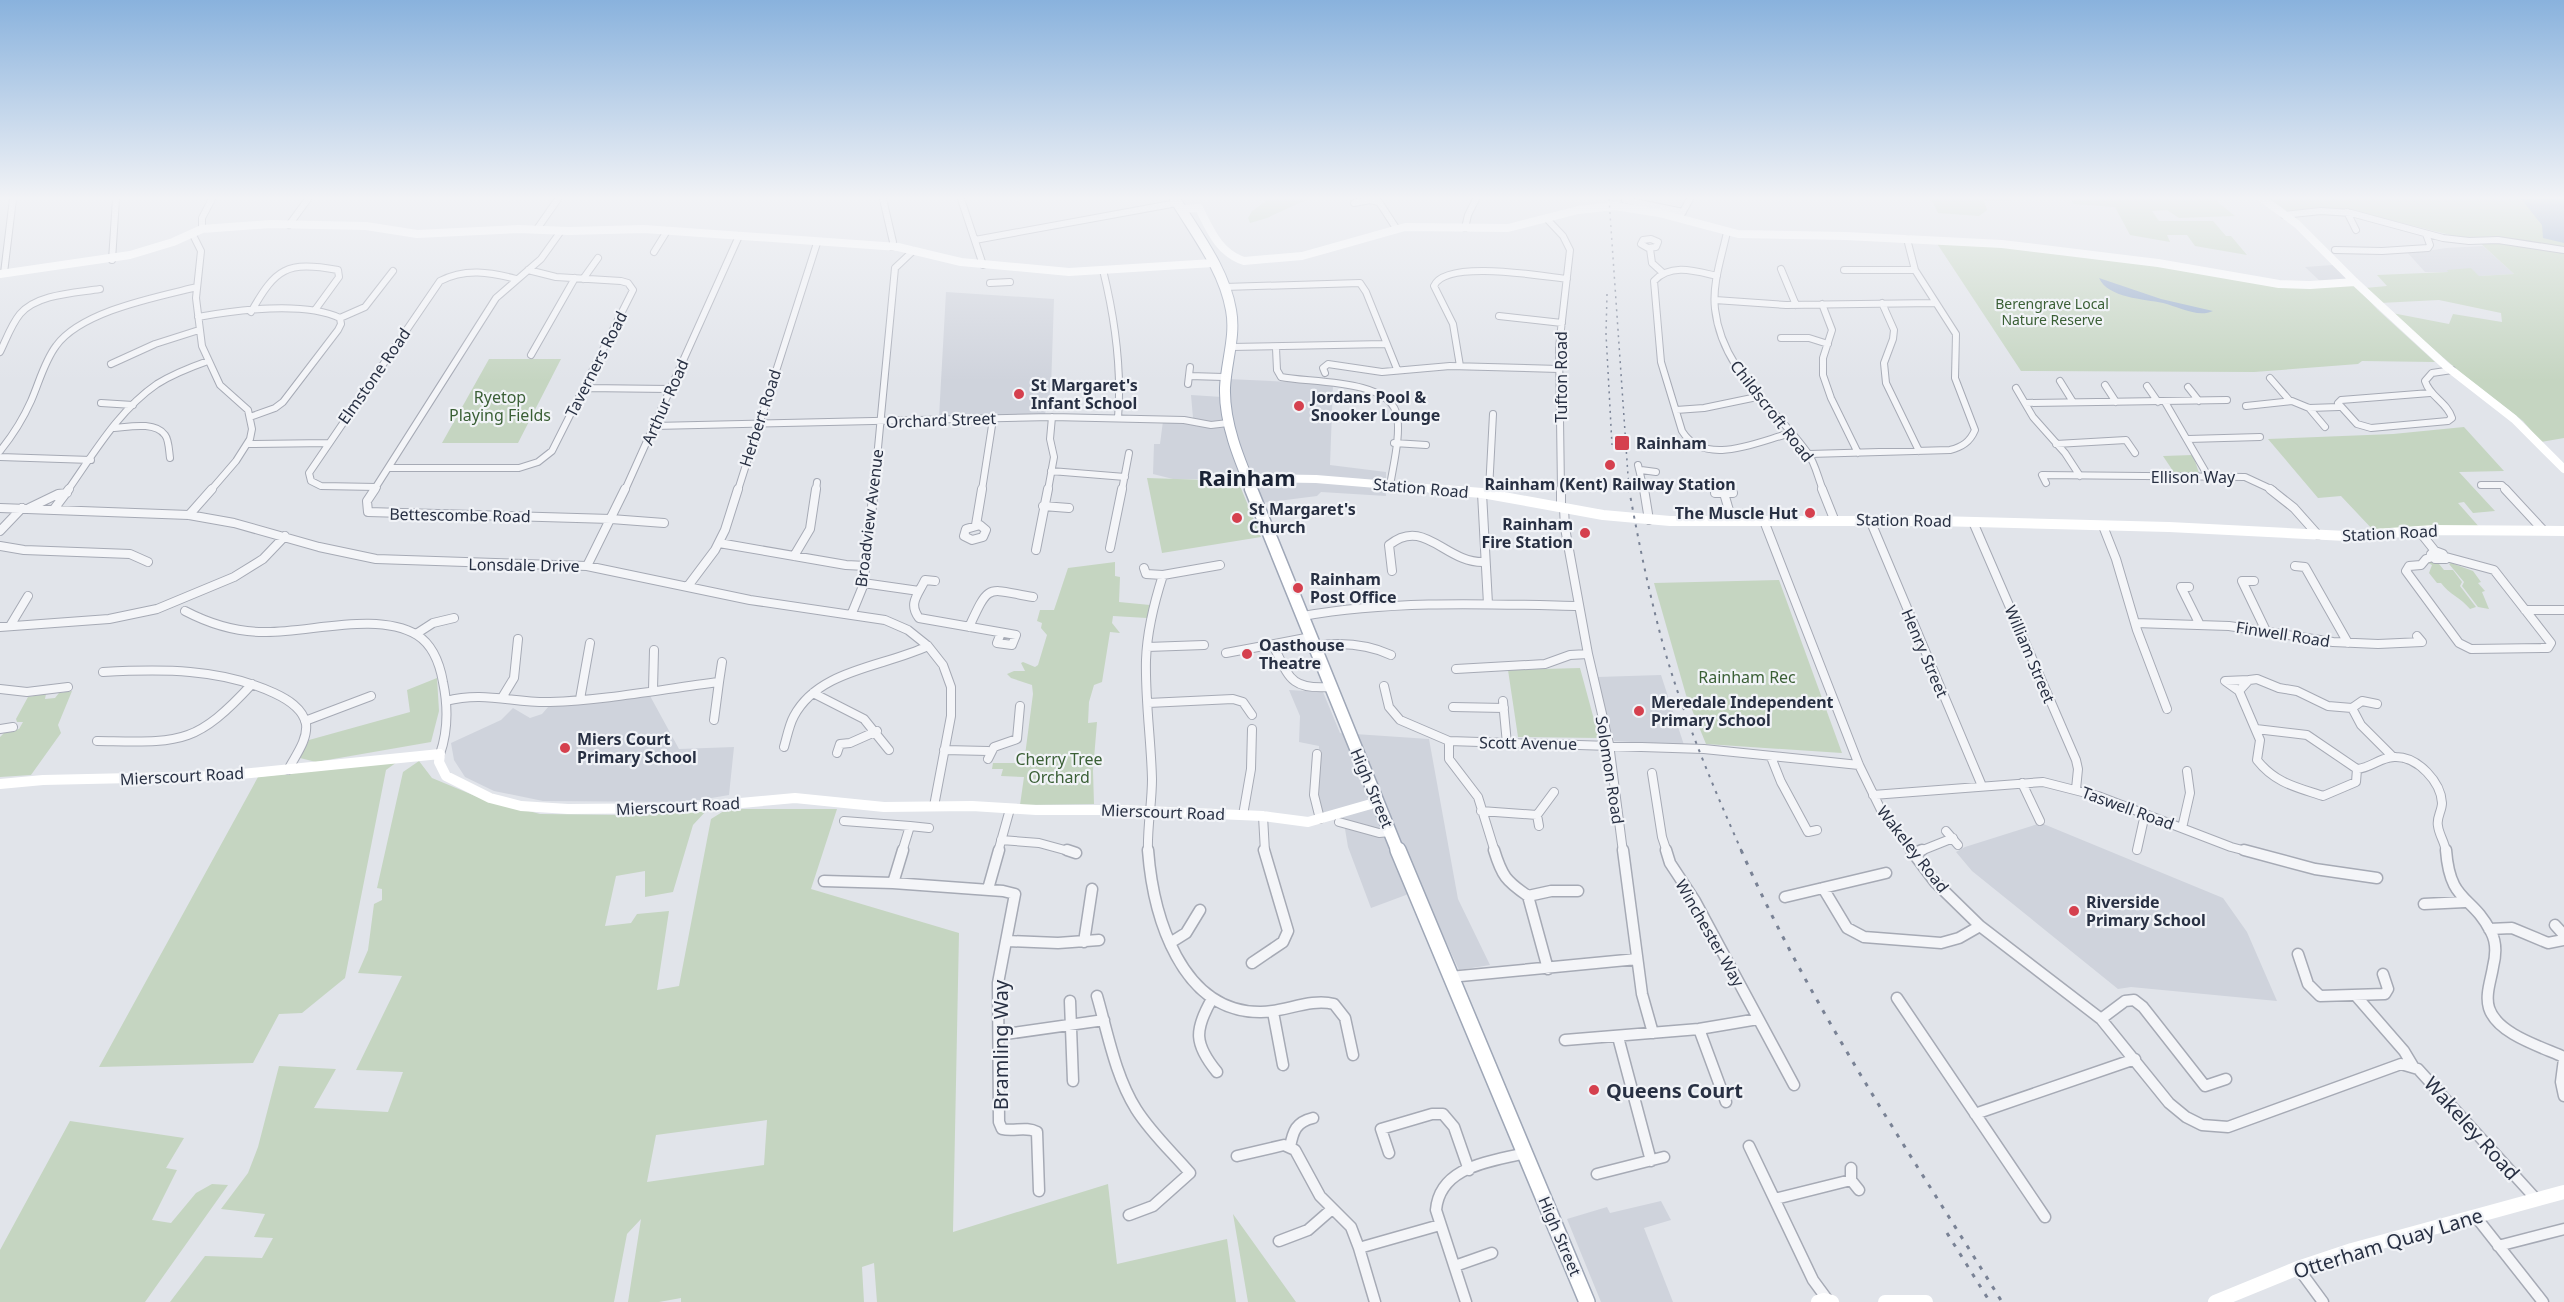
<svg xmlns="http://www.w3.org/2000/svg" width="2564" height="1302" viewBox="0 0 2564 1302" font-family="'Noto Sans',sans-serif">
<rect width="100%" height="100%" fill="#e1e4ea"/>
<!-- built -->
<path fill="#cfd3dc" d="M2483,246L2514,274L2479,276L2449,272H2425L2406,251H2427L2446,248Z
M2333,265L2346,277L2344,280L2321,282L2305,267Z
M946,292L1054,299L1051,388L1045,414L939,417Z
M1227,379L1333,384L1330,465L1386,472V496L1321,492L1317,496L1261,503L1250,479H1173L1153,474L1154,444H1160L1163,421L1193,418L1191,395L1222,397Z
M1661,675L1684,745L1614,741L1597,677Z
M1289,690L1323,692L1340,733L1429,739L1458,899L1490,965L1459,970L1422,889L1371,908L1348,847L1343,817L1318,813L1319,746L1299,742L1300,716Z
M649,694L679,749L734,747L729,795L688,802L543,801L494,791L465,777L454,760L451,743L501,720L513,708L530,718L542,714L549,706Z
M2041,823L2223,898L2247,932L2277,1001L2131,987L2118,989L1972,871L1956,852L1965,847Z
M1661,1201L1671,1220L1644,1228L1673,1302H1601L1567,1219L1607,1207L1610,1213Z"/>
<!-- green -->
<path fill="#c5d5c1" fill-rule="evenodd" d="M1269,199H1308L1267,218L1250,223L1248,218L1252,211Z
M1931,199H2009L2010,201L1984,200L1987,210L1979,216L1938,213Z
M2071,199H2214L2235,216L2179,218L2167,210L2152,211L2159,221H2213L2226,236H2231L2247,255L2195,246L2187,235H2167L2170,242L2130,235L2115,207L2073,204Z
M2268,199H2564V438L2541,442L2523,421L2460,372L2392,313L2449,324L2453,314L2502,322L2501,313L2439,300L2380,303L2365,288L2387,286L2377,275L2448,272L2447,270L2471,268L2479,276L2514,274L2478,241L2473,238L2454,236L2366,214L2325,208L2287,211Z
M1936,242L2093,255L2261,284L2355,286L2378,310L2435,362L2362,361L2358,364L2254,372L2021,371Z
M489,359H561L518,443H442Z
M2464,427L2504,471L2459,472L2495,511L2473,513L2464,502L2458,503L2481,529L2374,531L2341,496L2318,498L2268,439L2393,434Z
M2193,455L2199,473L2175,474L2163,456Z
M1147,478L1238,481L1261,537L1162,553Z
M2430,561L2439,564L2444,570H2453L2462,582L2460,586L2476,607L2470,609C2461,598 2449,594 2441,583H2437L2429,573L2432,565L2428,563Z
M1115,562V576L1120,577L1119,602L1150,605L1147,618L1113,616L1112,623L1120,633L1110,632L1102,682L1094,685L1089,702L1088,723L1097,722L1093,771L1094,804L1020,805L1024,777L1001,776L1003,769H992L993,763H1024L1033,694L1032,685L1011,678L1007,674L1014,671H1025L1021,663L1023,662L1035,667L1038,665L1047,635L1041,628L1042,623L1037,621L1040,610H1054L1068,568Z
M2451,563L2473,571L2481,582L2478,583L2485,591L2482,592L2489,609L2478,607L2462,586L2464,582L2449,564Z
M1779,580L1842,753L1706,744L1686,695L1654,583Z
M1580,668L1599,738L1518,737L1508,670Z
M437,678L439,711L431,742L316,762L300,758L309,740L410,712L407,690Z
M72,691L58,725L61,733L31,775L0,777V737L6,731L19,729L23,722H17L16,719L28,697L46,694L45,699L55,698L59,693Z
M419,761L432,778L480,798L540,814L624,815L706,811L693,825L673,892L645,897V871L616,876L605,926L631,923L637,914L669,911L657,990L679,986L711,819L727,809H837L811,889L959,933L953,1232L1108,1184L1117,1264L1227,1239L1236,1302H877L874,1263L862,1267L864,1302H681V1298L659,1302H628L641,1219L627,1234L614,1302H170L205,1256L262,1258L273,1238L254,1237L265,1214L221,1209L248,1173L258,1147L279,1066L336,1069L314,1108L388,1112L403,1072L356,1070L402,976L358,973L368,950L374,904L382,900V889L377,888L403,772ZM767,1120L764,1165L647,1182L656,1135Z
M397,762L386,770L345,978L302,1013L279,1014L253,1063L99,1067L258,777Z
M70,1121L184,1138L166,1168L177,1170L152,1220L171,1223L196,1193L212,1184L228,1185L145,1302H0V1250Z
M1233,1214L1296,1302H1248Z"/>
<!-- water -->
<path fill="#9aafcc" d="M2521,199H2564V243L2543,238L2542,225Z
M2099,278L2161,299L2213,311C2198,318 2179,307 2163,303C2144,299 2108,298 2099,278Z"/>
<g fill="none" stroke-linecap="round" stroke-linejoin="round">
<!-- street-far2 casing -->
<g stroke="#a6aab5" stroke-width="8">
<path id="street-far2" d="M883,199L893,242L892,247
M961,199L983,265
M1625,200L1683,212
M1354,203L1370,200L1379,202L1396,228
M2347,212L2356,230
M1681,215L1690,199
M2284,215L2321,211L2351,213L2443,238L2469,241L2498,240L2564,250
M1547,219L1563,236L1570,250L1559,347L1561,490
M289,225L308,199
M1465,228L1468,215L1476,199
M202,229V218L212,199
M537,229L558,199
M1727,232C1722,256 1712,283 1715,309C1722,371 1773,405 1807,452C1815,462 1818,478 1823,490
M193,235L201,251L196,298L202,346L220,385L248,410L252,429L250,439L236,461L211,490
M1651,239L1658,242L1656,247L1648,248L1641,244L1643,240Z
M975,240L1177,203
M1650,249L1652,263L1663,273
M2335,250L2382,251L2428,248L2430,245L2426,234
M654,252L667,231
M112,260L116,199
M1781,269L1796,305
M1103,270C1115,319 1122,368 1118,418
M1844,270H1915
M4,273L13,199
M1717,276C1695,271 1671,263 1654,281L1661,362L1682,431C1705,468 1759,441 1791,433
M583,279L598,258
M990,283L1010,282
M1224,287L1360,283L1366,292L1397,369
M1715,300L1786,305L1935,303
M1882,303L1894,330L1893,339L1884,363L1886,383L1919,451
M1822,304L1832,330L1823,358V375L1831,398L1858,453
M251,312C276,268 286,261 338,270L339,277L315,310
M1499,316L1562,323
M198,317C236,310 304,301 340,318L341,324L338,330L283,402L275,408L250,417
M340,318L365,307L393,271
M1781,338H1809L1828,344
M1231,347L1385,344
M1276,348L1277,370L1281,377C1310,383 1385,379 1396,412C1402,431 1393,466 1390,486
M0,352C6,340 11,325 20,314C37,294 75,293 100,289
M531,355L575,278
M111,364L155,344L199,330
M1460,366L1453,324L1434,286C1445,259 1541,276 1567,279
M1325,373L1323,368L1328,364L1382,372L1450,366L1559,369
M1189,376L1224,377
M2270,378L2290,401
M2060,381L2073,402
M1188,384L1190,367
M2105,385L2116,402
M2147,386L2158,402
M2188,387L2199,401
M584,388L670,389
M2016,388L2033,417L2065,453L2080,476
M2430,393L2341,400L2338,403L2357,424L2371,428L2448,421L2452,418C2447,402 2430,397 2425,381L2432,373L2452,370
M2165,402L2208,476
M101,403L133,405
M2025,403L2227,400
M2246,406L2292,401L2309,408L2339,407
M2309,408L2325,427
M1676,410L1704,408L1757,397
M654,426L1052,417L1184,420L1211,425L1228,423
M114,428C128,427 155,421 165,435C169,440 169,451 170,458
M2188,439L2260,437
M1394,443L1426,445
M247,444L328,443
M2056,444L2126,440L2135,453
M0,451C13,435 23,419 31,401C39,383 44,362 56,346C81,311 157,297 197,287
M1809,454L1950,450C1962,447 1970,442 1975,430L1955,378L1956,334L1915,270L1907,239
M0,457L91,460
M1638,465L1644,490
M389,468H519L538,462L552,451L633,290L628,283L621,281L556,277L528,270
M1641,470L1656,472
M1051,471L1125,477
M2046,483L2042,475L2245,477L2273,490
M2481,485H2502L2507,490
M377,487L321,486L311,481L309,473L440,281C465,268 490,272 516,279
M68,490C94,453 119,410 157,384C173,374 191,367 208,361
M374,490L496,298L541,259L561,231
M625,490L739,236
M738,490L817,243
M816,490L817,482
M874,490L895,268L913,251
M982,490L993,419
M1048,490L1054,457L1050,439L1052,417
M1122,490L1129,453
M1489,490L1493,414"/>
</g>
<!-- street-far1 casing -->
<g stroke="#a6aab5" stroke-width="10">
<path id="street-far1" d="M375,489L367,501L368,512L611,519L664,523
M1561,489V507
M1644,489L1649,520
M1822,489L1834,519
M2270,489L2294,508L2318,535
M2505,489L2543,530
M1482,493L1488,604
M1715,493H1733
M1724,493L1732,521
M1489,494V489
M1043,506L1069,508
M0,508L189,515L234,523L319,547L376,559L587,566L750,600L885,620L908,630L928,646L943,665L951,687V716L934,806
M29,508L58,494L67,493
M1564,508L1565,528L1588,654L1609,744L1623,852
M54,509L69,489
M189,515L212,489
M1870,520L1982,786
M1764,521L1859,765L1881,810L1912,852
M1973,522L2076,760L2078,769L2076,789
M976,525L982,489
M980,525L986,530L983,537L972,540L964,536L966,529Z
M2103,526L2116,559L2137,630L2167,709
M0,531L22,508
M2419,531L2435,551
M719,543L846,565L866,566
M0,546L24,550L130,554L148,562
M1110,548L1122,489
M1036,550L1048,489
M2435,551L2443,554L2446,559H2435L2431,554Z
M794,556L810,529L816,489
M2433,557L2426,559L2421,565L2409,566L2406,571L2459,643L2471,649L2548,648L2551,643L2494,570L2446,557
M587,566L625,489
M2295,566L2305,567L2348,643
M1144,568L1146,574L1163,575C1154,603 1147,631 1146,660C1145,700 1151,739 1152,779C1152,804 1147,827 1148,852
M1392,571L1389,545C1425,516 1445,564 1485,562
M1163,575L1220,565
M935,581L925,580C918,595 908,603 919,618L1016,635L1012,645L997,643L1001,633
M2254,581H2242L2267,633
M863,583L919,591
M688,586L715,550L725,530L738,489
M2189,587H2181L2200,625
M2525,610H2564
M185,611C210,624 236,632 264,632C309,633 377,611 417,635C433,645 440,665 443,682C448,706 448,731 440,754
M852,613L863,586L874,489
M1303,616C1392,600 1489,604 1579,606
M2135,623L2229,626L2333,642L2378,644L2422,642L2417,636
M10,626L28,596
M0,627L109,619L157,609L234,577L263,559L285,536
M969,627C990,582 986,589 1033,597
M416,634L433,623L454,618
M1273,645C1289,677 1290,690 1330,687
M1314,646C1340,642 1367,644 1391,655
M1147,647L1204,645
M1226,653L1311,637
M1456,669L1545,664L1570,655L1588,654
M103,672C161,669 220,668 274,693C287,699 303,708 306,724C308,740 295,756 288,770
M1384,686L1389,707L1400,720L1449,741L1704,749L1859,765
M0,689L27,692L68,687
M653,690L654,650
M2239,691L2225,681L2249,680
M813,693L864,719L889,750
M503,696L514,678L518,639
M580,699L590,643
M446,701C484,691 513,703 550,702C607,700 663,689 719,682L722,662
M1503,701L1507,744
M1148,703L1233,699L1243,702L1252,715
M1453,707L1504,708
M2352,708L2362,701L2377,704
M714,720L719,682
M305,721L371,696
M0,729L13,727
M2256,729L2307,735L2357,769C2371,768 2382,756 2396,757C2418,757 2441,782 2442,803C2442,811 2436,818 2438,826C2439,835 2445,842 2446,852
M97,741C179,742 194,747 252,684
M1449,741V759L1478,797L1495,852
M784,747C787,737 789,725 794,716C819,669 884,667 928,646
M944,750L988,751
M837,753L840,744L850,743L877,731
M1317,754L1314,795L1320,819
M1771,757L1781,782L1808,832L1817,830
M988,759L994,747L1017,739L1020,706
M2357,769L2356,782L2323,796C2296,787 2275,783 2257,760L2260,740L2239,691L2249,680L2257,679L2279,688L2297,691L2328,706L2352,708L2361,725L2392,756
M1652,773L1662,837L1667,852
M2022,783L2040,821
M1873,795L2043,782L2098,796L2231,847L2250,852
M1481,811L1537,815
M1243,815L1251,769L1252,729
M1263,816L1265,852
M844,821L910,826L902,852
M1339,822L1379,833L1390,832
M910,826L929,828
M1539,826L1537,815L1554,792
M2182,828L2190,793L2187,771
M1946,831L1958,845
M1001,840L1039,843L1072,852
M2137,850L2145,814
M998,852L1010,809
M1918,852L1953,838"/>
</g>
<!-- street casing -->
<g stroke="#a6aab5" stroke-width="13">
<path id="street" d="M1067,850L1076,853
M1148,850C1153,916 1181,1013 1261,1012C1285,1012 1310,998 1334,1004L1345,1018L1353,1055
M1494,850C1502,876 1506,881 1528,896L1548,969
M1623,850L1642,994L1653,1033
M1666,850L1670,863L1695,901L1794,1085
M1911,850L1935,882L1980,926L2101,1019L2169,1103L2186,1117L2202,1125L2228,1127L2401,1064L2418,1069L2536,1199
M2244,850L2315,869L2377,878
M2446,850C2450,904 2472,894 2491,932C2497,943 2496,955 2493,967C2491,980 2485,995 2489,1008C2497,1034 2542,1047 2564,1057
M1913,854L1922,850
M824,881L893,883L1003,891L1015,894L998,983L999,1122L1002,1129C1014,1132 1026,1126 1037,1132L1039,1191
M893,883L903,850
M1823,888L1847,928L1864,937L1941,943L1959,938L1980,926
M988,889L999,850
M1528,896L1551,891H1578
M1785,897L1886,873
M2424,904L2465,902
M2555,925L2564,935
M2489,929L2512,928L2548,943L2564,940
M1008,941L1058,943L1099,940
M1084,942L1092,889
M1170,943L1186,933L1200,910
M2298,954L2308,984L2320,996L2385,994L2388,989L2383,974
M1252,963L1283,942L1288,931L1264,850
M1450,977L1637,959
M1097,996C1108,1034 1115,1075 1136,1109C1151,1133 1172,1152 1190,1173L1153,1206L1129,1215
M2357,997L2404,1051L2413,1066
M1897,998L2045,1217
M1212,999C1194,1030 1194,1044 1217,1072
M1070,1001L1073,1081
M1273,1012L1283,1065
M2101,1019L2125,1001L2134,1000L2143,1007L2205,1086L2226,1079
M1699,1029L1726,1102
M999,1035L1104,1020
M1618,1037L1651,1161
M1565,1040L1699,1029L1758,1019
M2564,1059L2561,1082L2564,1096
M1975,1114L2135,1059
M1749,1146L1813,1280L1827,1299
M1290,1147C1293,1131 1296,1122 1313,1118
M1389,1153L1381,1129L1432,1114H1443L1454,1127L1469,1170
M1237,1156L1284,1145L1295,1150L1320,1196L1351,1227L1359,1248L1440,1225
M1851,1168V1180L1859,1190
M1597,1174L1664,1157
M1775,1199L1851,1180
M2476,1217L2543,1302
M1279,1241L1308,1230L1332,1209
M2498,1246L2564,1229
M1359,1248L1375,1302
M1455,1266L1492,1253
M2298,1268L2323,1302
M1466,1302L1436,1210C1440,1166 1490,1162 1525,1153"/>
</g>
<!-- primary-far2 casing -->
<g stroke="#9fa7b7" stroke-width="12">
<path id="primary-far2" d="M1175,199C1196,234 1224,269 1231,310C1236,336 1226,362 1225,388C1224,423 1239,459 1252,490"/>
</g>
<!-- primary-far1 casing -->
<g stroke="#9fa7b7" stroke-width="15">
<path id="primary-far1" d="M1251,489L1398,852"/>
</g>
<!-- primary casing -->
<g stroke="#9fa7b7" stroke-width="18">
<path id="primary" d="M1398,850L1587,1302"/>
</g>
<!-- street-far2 -->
<use href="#street-far2" stroke="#f4f5f8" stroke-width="6"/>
<!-- street-far1 -->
<use href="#street-far1" stroke="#f4f5f8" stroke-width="8"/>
<!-- street -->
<use href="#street" stroke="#f4f5f8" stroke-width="10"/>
<!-- secondary-far2 -->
<path stroke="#fff" stroke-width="8" d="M2263,199L2297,224L2355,282L2446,366L2514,419L2564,469
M1181,209L1199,208C1210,230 1219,253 1244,261L1302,256L1405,227L1508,228L1578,210L1615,206L1659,213L1738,234L1846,236L2002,244L2158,263L2279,284L2310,285L2355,282
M0,274L130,255L173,242L202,229L271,224L366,226L417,234L518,229L569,231L644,229L898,247L961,262L1069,272L1213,263
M1247,478L1316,479L1449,490"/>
<!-- secondary-far1 -->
<path stroke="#fff" stroke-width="10" d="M1432,489L1482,493L1603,515L1670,521H1936L2169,527L2346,536L2433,530L2564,531
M0,784L43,780L222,776L440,754L439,762L446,776L490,798L521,806L568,809L687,808L795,798L884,807L972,806L1036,810H1123L1263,816L1308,822L1378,802"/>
<!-- secondary -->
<path stroke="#fff" stroke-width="14" d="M1818,1302L1824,1300L1832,1302
M1885,1302H1926
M2215,1302L2298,1268L2352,1250L2564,1192"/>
<!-- primary-far2 -->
<use href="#primary-far2" stroke="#fff" stroke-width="10"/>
<!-- primary-far1 -->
<use href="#primary-far1" stroke="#fff" stroke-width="12"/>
<!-- primary -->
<use href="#primary" stroke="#fff" stroke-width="15"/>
<!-- rail-far2 -->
<path stroke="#798295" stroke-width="1.5" stroke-dasharray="2 4.5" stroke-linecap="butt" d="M1609,199L1629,490
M1607,294L1606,334L1612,445"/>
<!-- rail-far1 -->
<path stroke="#798295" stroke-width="2" stroke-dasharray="3 6" stroke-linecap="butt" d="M1629,489C1638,539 1648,588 1661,637C1681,711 1711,782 1742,852"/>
<!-- rail -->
<path stroke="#798295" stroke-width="3" stroke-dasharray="4 8" stroke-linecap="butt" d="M1741,850C1812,1010 1911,1154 2002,1302
M1947,1233L1990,1302"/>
</g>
<!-- sky -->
<linearGradient id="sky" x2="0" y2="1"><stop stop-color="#89b2dd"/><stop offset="0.52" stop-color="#f2f3f6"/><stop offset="1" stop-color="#f2f3f6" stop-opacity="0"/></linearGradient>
<rect width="2564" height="381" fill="url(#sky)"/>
<!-- markers -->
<g fill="#d5404e" stroke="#f1f3f7" stroke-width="2">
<circle cx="1019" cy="394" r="6"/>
<circle cx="1299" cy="406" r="6"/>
<rect x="1614" y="435" width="16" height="16" rx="3"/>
<circle cx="1610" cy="465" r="6"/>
<circle cx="1810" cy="513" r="6"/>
<circle cx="1237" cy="518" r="6"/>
<circle cx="1585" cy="533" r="6"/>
<circle cx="1298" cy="588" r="6"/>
<circle cx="1247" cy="654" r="6"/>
<circle cx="1639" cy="711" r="6"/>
<circle cx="565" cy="748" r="6"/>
<circle cx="2074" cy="911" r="6"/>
<circle cx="1594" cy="1090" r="6"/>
</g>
<g text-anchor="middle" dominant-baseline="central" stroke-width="4.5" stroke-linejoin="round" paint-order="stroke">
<!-- far-park labels -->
<g font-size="14" fill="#3a5f35" stroke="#f1f3f7">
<text x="2052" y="303">Berengrave Local<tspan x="2052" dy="16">Nature Reserve</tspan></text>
</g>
<!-- street labels -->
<g font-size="16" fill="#283043" stroke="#f1f3f7">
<text transform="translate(596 364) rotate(-63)">Taverners Road</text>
<text transform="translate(374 376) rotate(-55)">Elmstone Road</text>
<text transform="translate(1561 377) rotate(-90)">Tufton Road</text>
<text transform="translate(665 402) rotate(-66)">Arthur Road</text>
<text transform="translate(1772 411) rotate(52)">Childscroft Road</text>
<text transform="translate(760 418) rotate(-72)">Herbert Road</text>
<text transform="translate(941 420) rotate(-2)">Orchard Street</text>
<text x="2193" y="477">Ellison Way</text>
<text transform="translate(1421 488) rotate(5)">Station Road</text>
<text transform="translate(460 515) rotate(1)">Bettescombe Road</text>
<text transform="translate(869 518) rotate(-83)">Broadview Avenue</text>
<text transform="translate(1904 520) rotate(1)">Station Road</text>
<text transform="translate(2390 533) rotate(-3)">Station Road</text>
<text transform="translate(524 565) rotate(1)">Lonsdale Drive</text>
<text transform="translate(2283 634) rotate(9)">Finwell Road</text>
<text transform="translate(1925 653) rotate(67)">Henry Street</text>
<text transform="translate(2030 654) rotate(67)">William Street</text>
<text transform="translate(1528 743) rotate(1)">Scott Avenue</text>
<text transform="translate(1610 770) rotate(81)">Solomon Road</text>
<text transform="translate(182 776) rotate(-3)">Mierscourt Road</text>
<text transform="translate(1372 788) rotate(67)">High Street</text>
<text transform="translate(678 806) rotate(-3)">Mierscourt Road</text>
<text transform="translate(2128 808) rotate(20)">Taswell Road</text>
<text transform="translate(1163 812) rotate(2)">Mierscourt Road</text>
<text transform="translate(1913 849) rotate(52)">Wakeley Road</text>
<text transform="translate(1710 933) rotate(60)">Winchester Way</text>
<text transform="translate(1560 1236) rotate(67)">High Street</text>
</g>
<!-- poi labels -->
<g font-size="16" font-weight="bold" fill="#283043" stroke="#f1f3f7" text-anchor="start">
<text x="1031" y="385">St Margaret's<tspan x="1031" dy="18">Infant School</tspan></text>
<text x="1311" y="397">Jordans Pool &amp;<tspan x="1311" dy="18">Snooker Lounge</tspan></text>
<text x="1636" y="443">Rainham</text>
<text x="1610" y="484" text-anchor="middle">Rainham (Kent) Railway Station</text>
<text x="1249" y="509">St Margaret's<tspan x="1249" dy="18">Church</tspan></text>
<text x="1798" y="513" text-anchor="end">The Muscle Hut</text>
<text x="1573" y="524" text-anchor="end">Rainham<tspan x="1573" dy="18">Fire Station</tspan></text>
<text x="1310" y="579">Rainham<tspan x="1310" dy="18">Post Office</tspan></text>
<text x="1259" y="645">Oasthouse<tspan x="1259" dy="18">Theatre</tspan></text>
<text x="1651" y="702">Meredale Independent<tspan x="1651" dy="18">Primary School</tspan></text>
<text x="577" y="739">Miers Court<tspan x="577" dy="18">Primary School</tspan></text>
<text x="2086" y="902">Riverside<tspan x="2086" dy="18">Primary School</tspan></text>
</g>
<!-- park labels -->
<g font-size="16" fill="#3a5f35" stroke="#f1f3f7">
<text x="500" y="397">Ryetop<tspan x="500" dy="18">Playing Fields</tspan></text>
<text x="1747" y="677">Rainham Rec</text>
<text x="1059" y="759">Cherry Tree<tspan x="1059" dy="18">Orchard</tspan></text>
</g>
<!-- near-street labels -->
<g font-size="20" fill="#283043" stroke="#f1f3f7">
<text transform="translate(1000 1045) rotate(-90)">Bramling Way</text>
<text transform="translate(2472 1128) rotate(48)">Wakeley Road</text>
<text transform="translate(2388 1243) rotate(-17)">Otterham Quay Lane</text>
</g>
<!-- near-poi labels -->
<g font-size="20" font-weight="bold" fill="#283043" stroke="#f1f3f7" text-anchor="start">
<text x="1606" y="1090">Queens Court</text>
</g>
<!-- district labels -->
<g font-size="22" font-weight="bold" fill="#1a2234" stroke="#f1f3f7">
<text x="1247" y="477">Rainham</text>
</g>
</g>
</svg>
